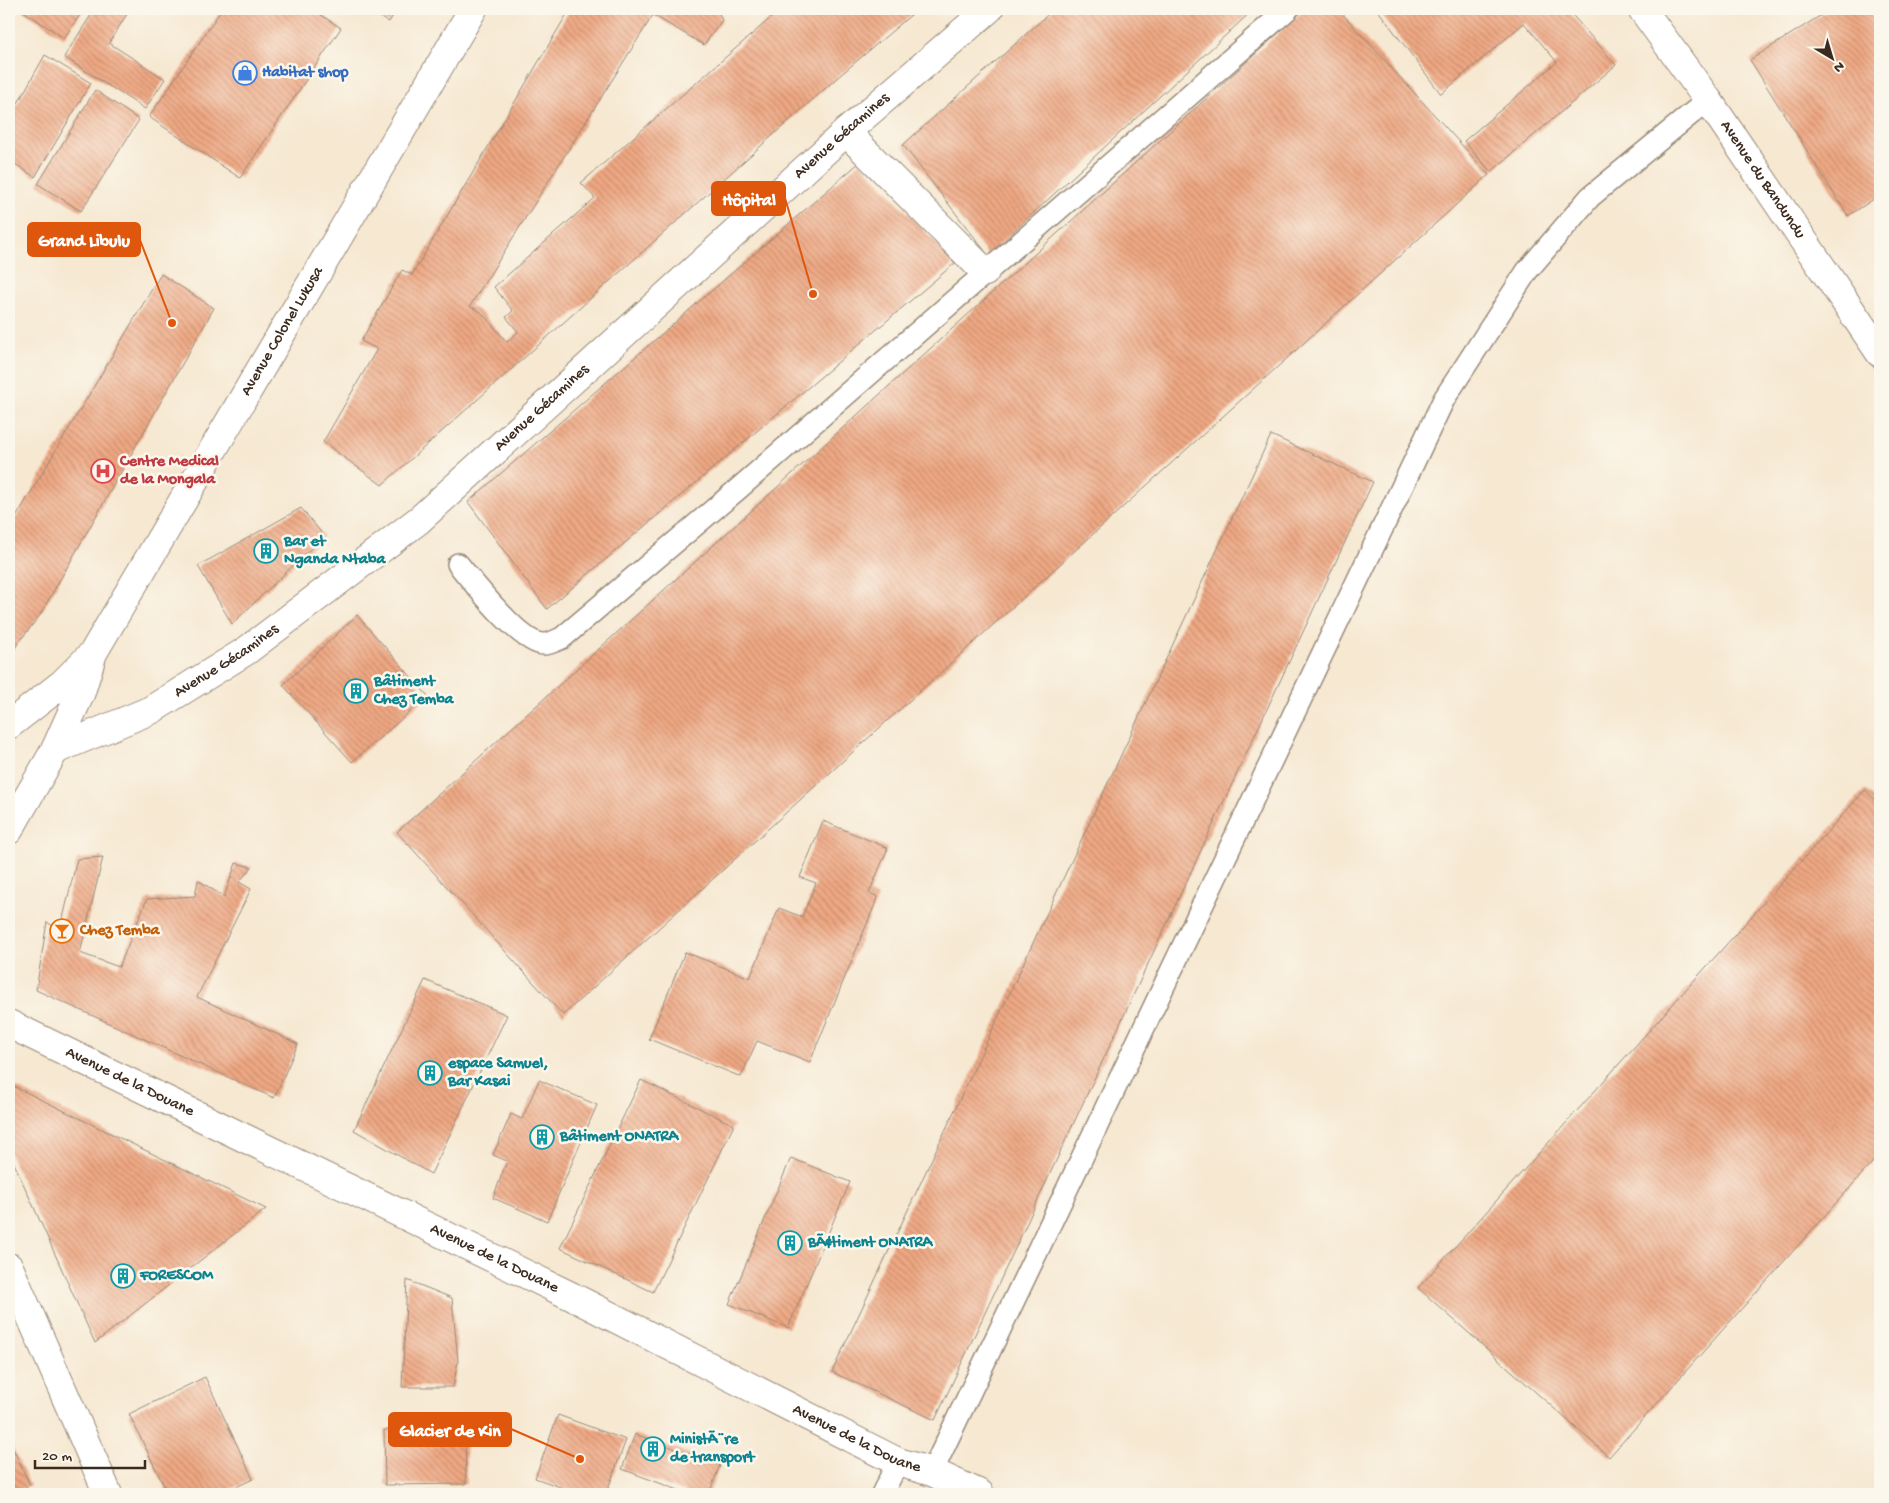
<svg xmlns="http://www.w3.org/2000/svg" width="1889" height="1503" viewBox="0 0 1889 1503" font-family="'Gochi Hand',sans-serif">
<defs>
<pattern id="building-back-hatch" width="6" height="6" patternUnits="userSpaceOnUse" patternTransform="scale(1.25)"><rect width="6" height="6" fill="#efa883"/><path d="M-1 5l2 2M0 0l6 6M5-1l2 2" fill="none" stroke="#c3896b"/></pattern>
</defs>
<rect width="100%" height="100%" fill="#fbf7ec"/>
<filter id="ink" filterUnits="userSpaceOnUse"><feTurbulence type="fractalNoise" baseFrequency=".02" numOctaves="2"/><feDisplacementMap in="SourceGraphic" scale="10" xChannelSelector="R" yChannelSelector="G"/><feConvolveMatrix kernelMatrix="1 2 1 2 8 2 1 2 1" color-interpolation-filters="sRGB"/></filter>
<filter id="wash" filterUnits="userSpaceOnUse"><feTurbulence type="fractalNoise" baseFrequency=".0096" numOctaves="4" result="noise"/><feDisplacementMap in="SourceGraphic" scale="20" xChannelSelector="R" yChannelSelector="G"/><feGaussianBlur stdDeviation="1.12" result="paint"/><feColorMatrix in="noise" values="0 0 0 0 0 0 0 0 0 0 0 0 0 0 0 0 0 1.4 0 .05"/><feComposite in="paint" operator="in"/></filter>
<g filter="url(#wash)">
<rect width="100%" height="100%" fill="#f6e8d1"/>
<g id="blocks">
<!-- building -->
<path fill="url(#building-back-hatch)" d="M20,9H84L64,38Z
M95,9H130L109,43L165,79L145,109L64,57Z
M222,9H312L341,28L240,178L149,117Z
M365,9H397L389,22Z
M570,9H717L722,20L704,45L653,15L470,306L481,312L507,342L518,332L506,317L513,311L494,287L595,198L581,183L781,9H918L838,77L382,485L323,442L377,349L361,341L402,270L412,275Z
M1054,9H1254L988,255L903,145Z
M1305,9H1338L1489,175L563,1015L397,832Z
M1377,9H1567L1616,65L1491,172L1464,141L1557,62L1524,23L1441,94Z
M1831,9H1880V195L1848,216L1750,60Z
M45,55L91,83L35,177L9,160V119Z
M95,90L139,120L81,211L38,184Z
M860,162L955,263L547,609L468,502Z
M161,274L214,308L40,615L9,655V529Z
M1271,435L1373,482L935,1420L832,1372Z
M301,508L324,536L232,624L198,566Z
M357,615L428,696L352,762L283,685Z
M1865,790L1880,804V1154L1609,1457L1418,1288Z
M823,821L888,848L869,893L878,897L810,1062L757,1041L741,1077L649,1039L685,952L750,978L779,908L802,917L816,883L800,877Z
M103,857L80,953L119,967L147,899L195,896L198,880L224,897L236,863L252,867L239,882L251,889L197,997L298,1044L274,1098L36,990L47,922L60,931L77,859Z
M425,980L507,1015L431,1174L354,1130Z
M539,1080L597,1105L547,1221L493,1198L507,1161L493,1155L511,1114L522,1119Z
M641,1080L734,1125L653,1292L560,1248Z
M9,1084L266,1209L95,1343L9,1152Z
M791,1158L850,1182L788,1328L729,1304Z
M407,1280L452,1298L458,1361L453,1387H402Z
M205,1377L253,1479L221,1494H168L129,1414Z
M558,1415L626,1440L606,1494H580L535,1478Z
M465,1429L466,1484L385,1485L384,1430Z
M635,1434L720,1465L709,1494H689L622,1469Z
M9,1440L30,1485L10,1494H9Z"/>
</g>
</g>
<g filter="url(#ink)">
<use href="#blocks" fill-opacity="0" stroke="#988978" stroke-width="1"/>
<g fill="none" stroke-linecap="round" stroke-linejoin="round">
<!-- service casing -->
<g stroke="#988978" stroke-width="24">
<path id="service" d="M458,564C473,582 522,645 544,644C550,644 557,640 562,638L738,489L1288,9
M932,1472L1444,399L1527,271L1590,197L1708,100
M882,1494L898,1462"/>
</g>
<!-- minor casing -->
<g stroke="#988978" stroke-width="30">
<g id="minor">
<path id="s1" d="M1642,9L1708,100L1880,353"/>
<path d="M846,132L985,272"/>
<path id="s2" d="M55,750L151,710L246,651L419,520L846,132L989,9"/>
<path id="s3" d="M9,1024L573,1297L898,1462L932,1472L980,1494"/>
</g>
</g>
<!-- secondary casing -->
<g stroke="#988978" stroke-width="30">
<g id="secondary">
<path d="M9,725L63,683L92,654"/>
<path id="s4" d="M9,830L55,750L81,692L93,653L473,9"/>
<path d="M9,1267L108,1494"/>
</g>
</g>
<!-- service -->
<use href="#service" stroke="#fff" stroke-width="21"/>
<!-- minor -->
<use href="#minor" stroke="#fff" stroke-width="28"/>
<!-- secondary -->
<use href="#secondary" stroke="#fff" stroke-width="28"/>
</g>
</g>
<!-- icons -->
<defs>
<g id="shop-ring" transform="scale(1.25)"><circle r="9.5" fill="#fbf7ec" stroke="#3f7fe0" stroke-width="1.5"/><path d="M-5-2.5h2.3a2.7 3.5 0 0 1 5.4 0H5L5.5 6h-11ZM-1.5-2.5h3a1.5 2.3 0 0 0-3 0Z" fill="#3f7fe0"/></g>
<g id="hospital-ring" transform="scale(1.25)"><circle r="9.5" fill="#fbf7ec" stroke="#e0444e" stroke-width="1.5"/><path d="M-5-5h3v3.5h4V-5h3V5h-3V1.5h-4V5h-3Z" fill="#e0444e"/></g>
<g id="building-ring" transform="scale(1.25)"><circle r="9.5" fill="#fbf7ec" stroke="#0f9aa8" stroke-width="1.5"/><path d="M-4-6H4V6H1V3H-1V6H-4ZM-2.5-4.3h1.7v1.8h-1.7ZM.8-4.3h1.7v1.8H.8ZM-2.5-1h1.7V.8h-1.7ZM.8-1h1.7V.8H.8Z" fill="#0f9aa8"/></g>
<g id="bar-ring" transform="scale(1.25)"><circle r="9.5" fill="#fbf7ec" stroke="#e8710a" stroke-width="1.5"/><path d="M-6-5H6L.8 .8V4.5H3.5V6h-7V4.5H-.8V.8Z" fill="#e8710a"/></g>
</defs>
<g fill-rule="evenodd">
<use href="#shop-ring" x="245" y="73"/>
<use href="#hospital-ring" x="103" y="471"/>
<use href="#building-ring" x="266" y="551"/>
<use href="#building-ring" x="356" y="691"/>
<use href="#bar-ring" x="62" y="931"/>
<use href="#building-ring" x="430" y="1073"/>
<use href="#building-ring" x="542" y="1137"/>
<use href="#building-ring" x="790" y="1243"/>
<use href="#building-ring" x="123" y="1276"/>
<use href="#building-ring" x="653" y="1449"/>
</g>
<g text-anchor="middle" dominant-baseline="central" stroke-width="5" stroke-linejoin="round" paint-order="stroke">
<!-- shop labels -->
<g font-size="16" font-weight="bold" fill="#366cbe" stroke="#fbf7ec" text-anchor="start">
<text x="262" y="73">Habitat shop</text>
</g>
<!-- street labels -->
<g font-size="16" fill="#3b2a1e" stroke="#fbf7ec">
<text stroke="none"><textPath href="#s2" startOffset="1004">Avenue Gécamines</textPath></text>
<text stroke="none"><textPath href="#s1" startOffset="209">Avenue du Bandundu</textPath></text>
<text stroke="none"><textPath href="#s4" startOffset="570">Avenue Colonel Lukusa</textPath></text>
<text stroke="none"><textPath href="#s2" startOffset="599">Avenue Gécamines</textPath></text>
<text stroke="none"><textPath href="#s2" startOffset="194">Avenue Gécamines</textPath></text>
<text stroke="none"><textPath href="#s3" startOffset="134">Avenue de la Douane</textPath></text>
<text stroke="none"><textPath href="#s3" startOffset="539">Avenue de la Douane</textPath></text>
<text stroke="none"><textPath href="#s3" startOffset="944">Avenue de la Douane</textPath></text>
</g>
<!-- health labels -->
<g font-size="16" font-weight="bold" fill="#be3a42" stroke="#fbf7ec" text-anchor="start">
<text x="120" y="462">Centre Medical<tspan x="120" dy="18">de la Mongala</tspan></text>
</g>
<!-- culture labels -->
<g font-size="16" font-weight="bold" fill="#0d838f" stroke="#fbf7ec" text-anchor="start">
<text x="284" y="542">Bar et<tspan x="284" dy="18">Nganda Ntaba</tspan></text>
<text x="374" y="682">Bâtiment<tspan x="374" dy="18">Chez Temba</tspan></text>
<text x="448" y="1064">espace Samuel,<tspan x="448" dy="18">Bar Kasai</tspan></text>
<text x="560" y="1137">Bâtiment ONATRA</text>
<text x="808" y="1243">BÃ¢timent ONATRA</text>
<text x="140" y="1276">FORESCOM</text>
<text x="670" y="1440">MinistÃ¨re<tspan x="670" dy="18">de transport</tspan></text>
</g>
<!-- food labels -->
<g font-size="16" font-weight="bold" fill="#c56008" stroke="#fbf7ec" text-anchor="start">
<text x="80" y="931">Chez Temba</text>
</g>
</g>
<!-- callouts -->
<path fill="none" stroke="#df570d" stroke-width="2" d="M813 294L785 198M172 323L140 240M580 1459L511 1429"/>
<g fill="#df570d" stroke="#fbf7ec" stroke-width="2">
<circle cx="813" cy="294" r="5"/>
<circle cx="172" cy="323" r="5"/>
<circle cx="580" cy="1459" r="5"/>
</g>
<g fill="#df570d" stroke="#df570d" stroke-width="2">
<rect x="712" y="182" width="73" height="33" rx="5"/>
<rect x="28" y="223" width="112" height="33" rx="5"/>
<rect x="389" y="1413" width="122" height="33" rx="5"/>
</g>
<g font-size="18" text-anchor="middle" font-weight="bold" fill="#fff">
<text x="749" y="205">Hôpital</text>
<text x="84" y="246">Grand Libulu</text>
<text x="450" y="1436">Glacier de Kin</text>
</g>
<!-- margin -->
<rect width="1889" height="1503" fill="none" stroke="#fbf7ec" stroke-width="30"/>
<!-- north arrow -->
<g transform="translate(1832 58) rotate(142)" stroke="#fbf7ec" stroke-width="4" paint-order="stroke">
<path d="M0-4L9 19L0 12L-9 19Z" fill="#3b2a1e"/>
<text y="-8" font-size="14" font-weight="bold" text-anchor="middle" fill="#3b2a1e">N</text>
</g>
<!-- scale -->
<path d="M35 1460v8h110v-8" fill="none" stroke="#3b2a1e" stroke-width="2.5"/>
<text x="42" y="1460" font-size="15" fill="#3b2a1e" stroke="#fbf7ec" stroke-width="4" paint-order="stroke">20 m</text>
</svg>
